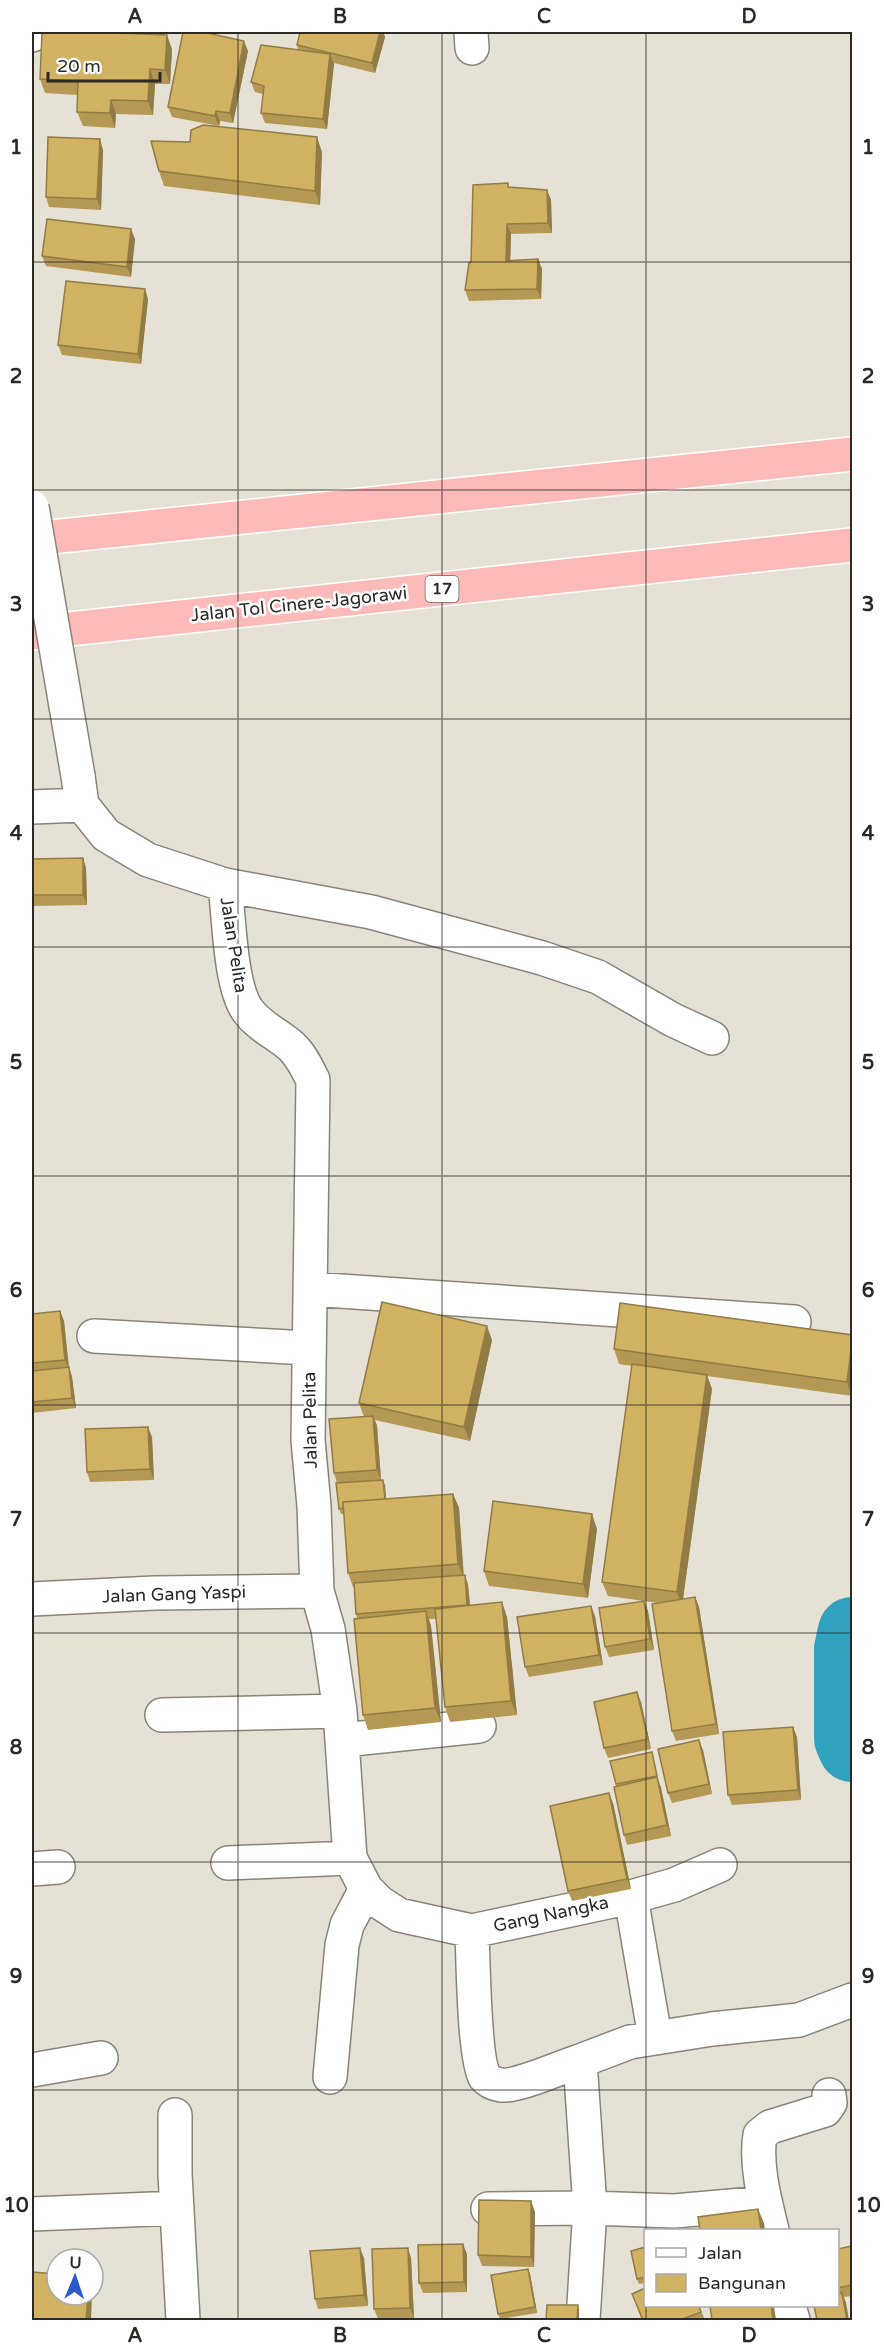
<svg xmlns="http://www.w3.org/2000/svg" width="884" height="2352" viewBox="0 0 884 2352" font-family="'Varela Round',sans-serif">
<rect width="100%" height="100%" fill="#e6e1d5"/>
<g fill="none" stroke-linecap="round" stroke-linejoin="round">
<!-- river -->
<path stroke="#31a2be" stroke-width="68" d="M852,1631L848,1649V1739L852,1748"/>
<!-- street casing -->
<g stroke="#898479" stroke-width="36">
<path id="street" d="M471,32L472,48
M32,35V32
M78,776L82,805L106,835L148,860L225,885L371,912L542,958L598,977L673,1020L712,1038
M32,807L82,805
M225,885C229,917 230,987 248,1011C259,1026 277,1034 291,1046C301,1055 307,1068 313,1080L308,1440L314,1506L317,1591L328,1629L340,1711L350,1858L366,1889L379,1902L399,1915L472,1931L631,1897L674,1885L720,1865
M311,1289L794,1322
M94,1336L308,1348
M32,1599L155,1593L317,1591
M162,1715L340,1711
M343,1740L479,1726
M228,1863L350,1858
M32,1869L58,1867
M631,1897L655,2037
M472,1931C473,1957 474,2060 485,2077C489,2082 495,2084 501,2085C518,2087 561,2067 580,2061L590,2208L583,2320
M580,2061L630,2042L712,2029L799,2020L852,2000
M32,2070L101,2058
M330,2077L342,1945L347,1925L366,1889
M175,2115V2174L183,2320
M488,2209L590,2208L674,2211L765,2203
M32,2214L177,2208
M772,2230C765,2201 755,2165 760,2135L770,2127L825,2110L830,2103L829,2095
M789,2306L793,2320"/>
</g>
<!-- highway casing -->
<g stroke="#fff" stroke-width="36">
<path id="highway" d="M32,539L852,454
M32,633L852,545"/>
</g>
<!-- street -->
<use href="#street" stroke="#fff" stroke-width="33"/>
<!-- highway -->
<use href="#highway" stroke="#fcbbb9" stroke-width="33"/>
<!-- street-bridge casing -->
<g stroke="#898479" stroke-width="36" stroke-linecap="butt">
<path id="street-bridge" d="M32,507L78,776"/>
</g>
<!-- street-bridge -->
<use href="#street-bridge" stroke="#fff" stroke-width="33"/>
</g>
<!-- wall -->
<path fill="#b49854" d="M183,32H213V34L248,51L233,123L220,121L219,126L172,117L168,107Z
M300,32H383L385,37L375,73L334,63L327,129L265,123L261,113L263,94L255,92L251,82L298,50L297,45Z
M172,49L170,84H155L153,115L116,114L115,128L83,126L77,112L78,95L45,93L40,79Z
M103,150L101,210L49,207L46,197Z
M322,152L320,205L164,186L159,171Z
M508,183L509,187L547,190L551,200L552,233L511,234L510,261L538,259L542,269L541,299L469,301L465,290L471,262Z
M135,239L131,277L46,266L42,256Z
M148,299L141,364L62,355L58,345Z
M83,858L86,868L87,905L32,906V859Z
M60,1311L64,1321L69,1367L72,1377L76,1408L32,1413V1314Z
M852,1335V1396L707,1376L712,1389L683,1599L695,1597L699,1607L719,1734L676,1741L672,1731L659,1603L644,1601L648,1611L654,1650L609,1657L605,1647L644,1601L608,1596L602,1582L632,1366L619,1364L614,1349Z
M492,1340L470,1441L375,1420L377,1426L381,1480L337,1483L334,1473L364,1417L359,1403Z
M152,1437L154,1480L90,1482L87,1472Z
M385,1485L386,1499L453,1494L459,1508L463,1575H465L468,1585L470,1605L507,1617L517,1715L450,1722L445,1707L436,1619H429L431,1626L441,1722L368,1730L363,1715L357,1618L356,1614L354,1587H353L348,1573L344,1514H341L339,1509Z
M597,1529L588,1598L489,1586L484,1571Z
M595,1616L603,1665L529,1677L525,1667Z
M641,1702L651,1749L608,1758L604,1748Z
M797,1737L801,1800L732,1805L728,1795Z
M703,1750L712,1794L672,1803L668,1793Z
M653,1757L671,1836L627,1845L624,1835L616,1786L610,1761Z
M613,1803L631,1889L572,1901L568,1891Z
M535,2212L534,2267L482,2266L478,2255Z
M852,2246V2296L844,2297L846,2303L837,2306V2249Z
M645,2247V2283L639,2284L637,2279Z
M467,2254V2292L423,2293L419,2283Z
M364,2258L368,2306L318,2309L315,2299Z
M411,2258L414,2318L378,2319L374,2309Z
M528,2269L530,2274L537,2313L500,2319L498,2314Z
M632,2294L699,2306L705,2320H642Z"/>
<!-- shaded-wall -->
<path fill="#927c45" d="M380,32H383L385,37L375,73L372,63Z
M167,35L172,49L170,84L165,70Z
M244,41L248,51L233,123L230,113Z
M330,54L334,64L327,129L323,119Z
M150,69L155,84L153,115L148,101Z
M111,100L116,114L115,128L110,113Z
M216,111L220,121L219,126L215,116Z
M317,137L322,152L320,205L315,191Z
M100,139L103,150L101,210L97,199Z
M547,190L551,200L552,233L548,223Z
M507,224L511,234L510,271L506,261Z
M131,229L135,239L131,277L127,267Z
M538,259L542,269L541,299L537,289Z
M145,289L148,299L141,364L138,354Z
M83,858L86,868L87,905L83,895Z
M60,1311L64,1321L69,1370L65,1360Z
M487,1326L492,1340L470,1441L464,1427Z
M852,1342V1396L847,1382Z
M69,1367L72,1377L76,1408L72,1398Z
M707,1375L712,1389L682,1606L677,1592Z
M373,1416L377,1426L381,1480L377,1470Z
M148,1427L152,1437L154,1480L150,1469Z
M383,1480L385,1485L387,1511L385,1505Z
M453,1494L459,1508L464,1578L458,1564Z
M592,1514L597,1529L588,1598L583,1584Z
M465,1575L468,1585L471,1616L467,1606Z
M695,1597L699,1607L719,1734L716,1724Z
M644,1601L648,1611L654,1650L650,1639Z
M502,1602L507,1617L517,1715L511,1701Z
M591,1606L595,1616L603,1665L599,1655Z
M426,1611L431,1626L441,1722L435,1708Z
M637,1692L641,1702L651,1749L648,1739Z
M793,1727L797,1737L801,1800L798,1790Z
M699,1740L703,1750L712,1794L709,1784Z
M657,1777L661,1787L671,1836L667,1825Z
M609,1793L613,1803L631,1889L627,1879Z
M531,2201L535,2212L534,2267L531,2257Z
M758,2209L764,2223L765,2230H761Z
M463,2244L467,2254V2292L464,2282Z
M360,2248L364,2258L368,2306L364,2295Z
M408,2248L411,2258L414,2318L410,2308Z
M528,2269L530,2274L537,2313L535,2307Z
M842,2293L846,2303L849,2320H847Z
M88,2295H92L91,2320H86Z
M578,2305L579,2310V2320H577Z
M771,2306H774L776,2320H773Z"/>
<!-- building -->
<path fill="#d1b162" stroke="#927c45" stroke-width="1.5" d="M42,32H91L167,35L165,70L150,69L148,101L111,100L110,113L77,112L78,81L40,79Z
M183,32H207V33L244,41L230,113L216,111L215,116L168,107Z
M300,32H380L372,63L297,45Z
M261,45L330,54L323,119L261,113L264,86L251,82Z
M203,125L317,137L315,191L159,171L151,141L190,142L191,130Z
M48,137L100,139L97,199L46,197Z
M508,183V187L547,190L548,223L507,224L506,261L538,259L537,289L465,290L469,263L471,262L473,185Z
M47,219L131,229L127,267L42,256Z
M66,281L145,289L138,354L58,345Z
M83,858V895H32V859Z
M382,1302L487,1326L464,1427L359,1403Z
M620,1303L852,1335V1342L847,1382L614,1349Z
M60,1311L65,1360L32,1363V1314Z
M632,1364L707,1375L677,1592L602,1582Z
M69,1367L72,1398L32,1402V1371Z
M373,1416L377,1470L334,1473L329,1419Z
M148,1427L150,1469L87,1472L85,1429Z
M383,1480L385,1499L343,1502V1508L339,1509L336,1483Z
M453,1494L458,1564L348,1573L343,1502Z
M493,1501L592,1514L583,1584L484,1571Z
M465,1575L467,1605L356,1614L354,1583Z
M695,1597L716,1724L672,1731L652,1604Z
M644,1601L650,1639L605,1647L599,1608Z
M502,1602L511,1701L445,1707L435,1609Z
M591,1606L599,1655L525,1667L517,1617Z
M426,1611L435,1708L363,1715L354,1619Z
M637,1692L648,1739L604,1748L594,1702Z
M793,1727L798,1790L728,1795L723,1732Z
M699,1740L709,1784L668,1793L658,1749Z
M652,1752L657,1776L616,1784L610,1761Z
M657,1777L667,1825L624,1835L614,1787Z
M609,1793L627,1879L568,1891L550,1806Z
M479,2200L531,2201V2257L478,2255Z
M758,2209L761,2230H700L698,2217Z
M463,2244L464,2282L419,2283L418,2245Z
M852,2246V2285L837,2288V2249Z
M645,2247V2277L637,2279L631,2251Z
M360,2248L364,2295L315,2299L310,2251Z
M408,2248L410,2308L374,2309L372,2249Z
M528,2269L535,2307L498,2314L491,2275Z
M32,2272L57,2274V2295H88L86,2320H32Z
M645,2288V2306H699L701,2312L680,2320H643L632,2294Z
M842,2293L847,2320H817L814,2306H837V2294Z
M547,2305H578L577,2320H546Z
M710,2306H771L773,2320H712Z"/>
<!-- grid -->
<path fill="none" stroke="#2b2924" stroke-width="1.5" stroke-opacity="0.55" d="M238,32V2320M442,32V2320M646,32V2230M32,262H852M32,490H852M32,719H852M32,947H852M32,1176H852M32,1405H852M32,1633H852M32,1862H852M32,2090H852M646,2306V2320"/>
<g text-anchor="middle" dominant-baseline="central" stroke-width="5" stroke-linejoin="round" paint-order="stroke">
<!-- shield labels -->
<rect fill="#fff" stroke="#6b6966" stroke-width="1.5" x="425.5" y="576" width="33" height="26" rx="4.5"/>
<g font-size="16" font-weight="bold" fill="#2b2924">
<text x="442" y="589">17</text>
</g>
<!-- street labels -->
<g font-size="18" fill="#2b2924" stroke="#fff">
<text transform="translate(299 604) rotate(-6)">Jalan Tol Cinere-Jagorawi</text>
<text transform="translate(234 945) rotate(81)">Jalan Pelita</text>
<text transform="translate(310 1420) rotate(-91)">Jalan Pelita</text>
<text transform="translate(174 1594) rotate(-2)">Jalan Gang Yaspi</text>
<text transform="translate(551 1914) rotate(-12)">Gang Nangka</text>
</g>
</g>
<!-- border -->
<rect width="884" height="2352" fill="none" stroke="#ffffff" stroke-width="66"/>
<!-- legend -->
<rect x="644" y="2229" width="195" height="78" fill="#ffffff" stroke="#aaa9a7" stroke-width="1.5"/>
<rect x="656" y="2248" width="30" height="9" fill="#ffffff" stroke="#aaa9a7" stroke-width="1.5"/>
<text x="698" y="2259" font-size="18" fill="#2b2924">Jalan</text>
<rect x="656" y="2274" width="30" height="18" fill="#d1b162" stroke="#aaa9a7" stroke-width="1.5"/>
<text x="698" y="2289" font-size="18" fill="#2b2924">Bangunan</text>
<!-- north arrow -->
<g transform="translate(75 2277) rotate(2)"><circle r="28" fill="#ffffff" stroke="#aaa9a7" stroke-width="1.5"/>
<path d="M0-4.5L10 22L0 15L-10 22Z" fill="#285bc9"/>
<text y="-9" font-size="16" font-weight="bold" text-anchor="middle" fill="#2b2924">U</text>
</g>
<!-- scale -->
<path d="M48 72v9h112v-9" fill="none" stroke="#2b2924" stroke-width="3"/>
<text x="57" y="72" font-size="18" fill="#2b2924" stroke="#ffffff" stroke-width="4.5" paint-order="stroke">20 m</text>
<rect x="33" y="33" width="818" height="2286" fill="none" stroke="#2b2924" stroke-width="2"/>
<g font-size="20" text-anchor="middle" font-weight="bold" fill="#2b2924">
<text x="135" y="23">A</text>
<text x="340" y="23">B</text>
<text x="544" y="23">C</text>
<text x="749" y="23">D</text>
<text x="16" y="154">1</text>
<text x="868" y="154">1</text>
<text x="16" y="383">2</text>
<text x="868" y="383">2</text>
<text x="16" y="611">3</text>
<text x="868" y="611">3</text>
<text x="16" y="840">4</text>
<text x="868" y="840">4</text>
<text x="16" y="1069">5</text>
<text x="868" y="1069">5</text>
<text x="16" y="1297">6</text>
<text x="868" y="1297">6</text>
<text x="16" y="1526">7</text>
<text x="868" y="1526">7</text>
<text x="16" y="1754">8</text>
<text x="868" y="1754">8</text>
<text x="16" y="1983">9</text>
<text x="868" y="1983">9</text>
<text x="16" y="2212">10</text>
<text x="868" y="2212">10</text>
<text x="135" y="2342">A</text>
<text x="340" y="2342">B</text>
<text x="544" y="2342">C</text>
<text x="749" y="2342">D</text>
</g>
</svg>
